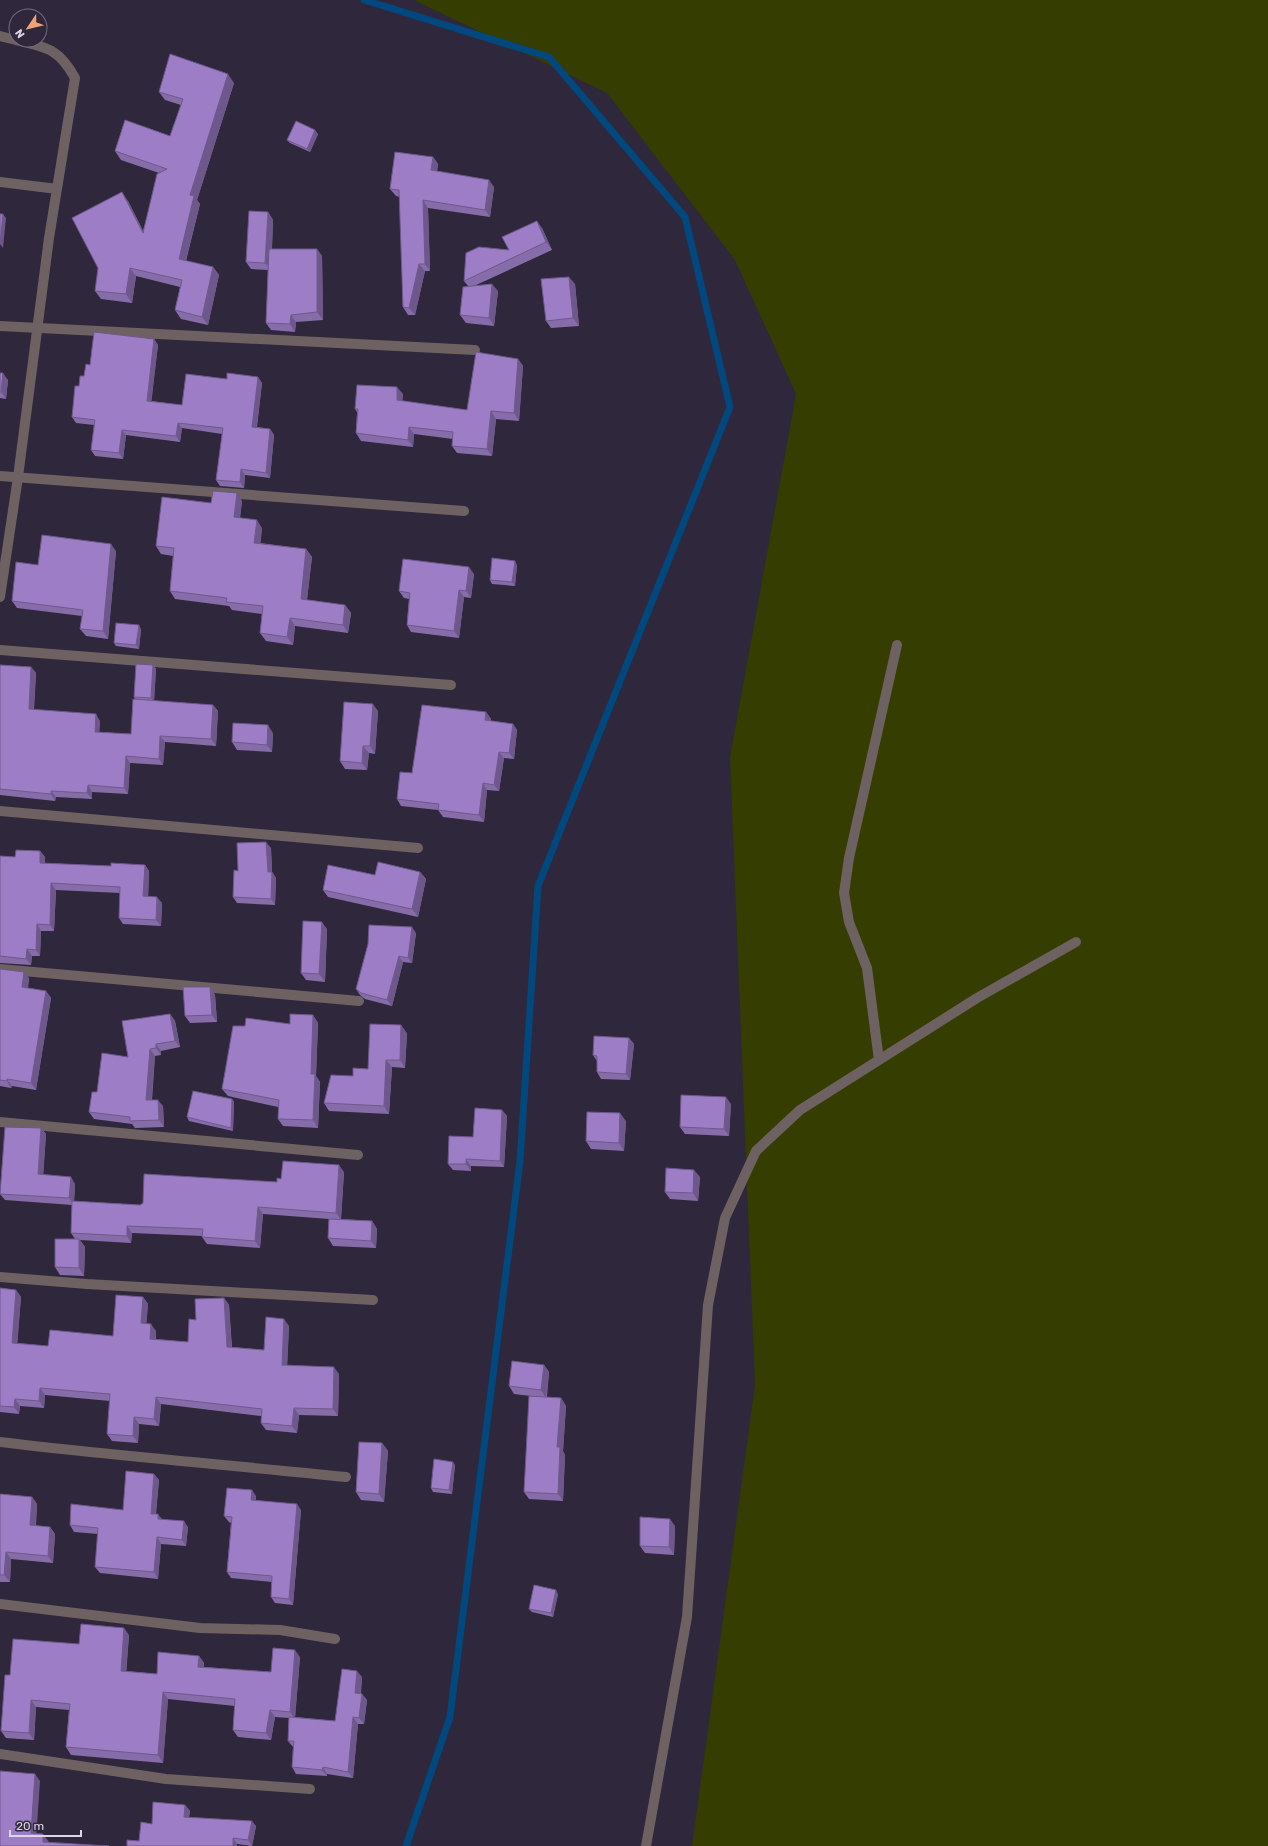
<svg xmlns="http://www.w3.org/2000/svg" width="1268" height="1846" viewBox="0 0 1268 1846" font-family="Rubik,sans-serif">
<rect width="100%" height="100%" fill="#2f273b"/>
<!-- green -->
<path fill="#363d01" d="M414,0H1268V1846H692L755,1385L730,757L796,394L735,260L607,93Z"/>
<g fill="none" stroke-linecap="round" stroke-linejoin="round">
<!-- stream -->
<path stroke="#00487e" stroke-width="7" d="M364,0L549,57L685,217L730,407L538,886L520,1161L450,1717L406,1846"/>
<!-- street -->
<path stroke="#6e6162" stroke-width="10" d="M0,36L16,40
M0,182L57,189
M0,326L475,350
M0,476L464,511
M0,597L18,477L49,238L75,78C59,49 47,47 16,40
M0,650L451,685
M0,811L418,848
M0,969L359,1001
M879,1060L867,968L849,922L844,893L849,858L897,645
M0,1122L358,1155
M0,1277L87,1284L373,1300
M0,1442C115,1456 231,1465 346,1477
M0,1604L200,1628L280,1630L335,1639
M0,1754L166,1779L310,1789
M646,1846L687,1617L708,1305L725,1218L756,1151L800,1110L977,998L1076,942"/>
</g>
<!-- wall -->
<path fill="#876caa" d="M234,83L197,200L200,204L186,261L213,267L219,275L208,325L181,319L175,310L180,287L136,276L132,303L101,299L95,291L128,201L143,231L159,173L121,160L115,151L170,136L181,105L165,100L159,92Z
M318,134L310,152L290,143L287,140Z
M433,157L438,164L437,171L494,187L490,217L428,208L430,271H425L415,315H408L403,307L400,197L396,196L390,189Z
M268,212L273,220L272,249H317L322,256L323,320L296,322L295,332L271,330L266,323L268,270L251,269L246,262Z
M542,228L552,250L474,286L498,291L494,326L466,323L460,315L468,286L464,281Z
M575,284L579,326L551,328L546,321Z
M154,339L158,345L151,401L182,405L227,379L258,377L262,383L257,427L270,429L274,435L270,478L245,475L244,488L220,486L216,480L222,434L182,428L180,442L126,435L123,459L95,456L91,450L94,425L76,423L72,417L79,386L90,365Z
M518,359L523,366L519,421L496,419L492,456L457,453L452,446L453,439L414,434L413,447L361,441L356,433L357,412L355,409L403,394L402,401L467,410Z
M0,373L8,380L6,399L0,398Z
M242,501L240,518L262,528L260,543L306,549L312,557L307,600L345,605L351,613L348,633L295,626L293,645L266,641L260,633L262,614L232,610L229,606L175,599L170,591L173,556L161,554L156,546L211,503Z
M116,551L108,639L86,636L80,629L82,616L17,608L12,601L38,565Z
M517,565L515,586L492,584L490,580Z
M474,574L471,598L464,597L459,638L411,632L407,625L409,599L404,598L399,591Z
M141,629L139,649L116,646L114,643Z
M0,665L31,667L36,673L34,710L100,721L99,732L131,734L135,699L134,697L153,665L156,669L154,701L213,705L218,711L216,746L165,742L163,765L130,763L128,794L92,792V799L56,797L55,801L0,795Z
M378,711L375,754L369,753L367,770L345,769L340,761Z
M486,712L491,719V721L513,724L517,730L514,759L504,758L499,791L487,790L484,822L443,817L438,810L401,806L397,799L412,773Z
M273,733L272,752L237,750L232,742Z
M271,848L272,872L276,878L275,905L237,903L233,897L238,871Z
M40,851L45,857V863L111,866L145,865L149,871L148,896L162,903L161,926L123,924L119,918L120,893L56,890L54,931H41L40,956H32L31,965L0,963V856L15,857Z
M420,872L426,879L418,917L328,897L323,890L375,875Z
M327,929L325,982L306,980L301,973Z
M416,933L412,963L403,962L392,1006L365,999L360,995L356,989Z
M0,969L29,978L28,988L46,991L51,998L36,1090L12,1086L11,1088L0,1086Z
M210,987L215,995L217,1022L190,1023L185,1016Z
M170,1014L175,1021L180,1047L161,1051V1055L155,1056L152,1100L163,1106L164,1127L135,1128L132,1124L94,1119L89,1112L97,1092L128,1057Z
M313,1015L318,1023L316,1076L320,1082L318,1128L283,1126L278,1119V1107L228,1096L222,1089L245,1026L290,1024Z
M407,1033L405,1068L392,1067L389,1114L329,1111L324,1103L353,1076L368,1069Z
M629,1038L634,1044L630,1080L601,1079L597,1072V1061L593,1055Z
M232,1099L234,1102L233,1131L189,1121L187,1117Z
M731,1104L729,1136L685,1134L680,1127Z
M502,1110L507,1116L504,1167L471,1166V1171L453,1170L448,1164Z
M626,1121L624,1151L591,1149L586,1141Z
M41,1128L46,1134L43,1174L75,1184L74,1201L140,1205L277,1182L281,1179L344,1172L341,1219L372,1221L377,1229L376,1248L333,1246L328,1238L329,1219L263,1214L260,1248L207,1244L202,1237V1236L132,1233L131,1243L80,1240L85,1247L84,1276L60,1275L55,1267L75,1239L71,1233L72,1205L5,1200L0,1194Z
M700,1177L698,1201L670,1199L665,1192Z
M0,1288L16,1290L21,1297L17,1343L48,1346L113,1336L143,1297L148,1304L146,1324L156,1331V1339L188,1342L196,1320L224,1298L229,1305L232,1347L264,1350L289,1326L287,1365L339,1374L338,1416L299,1415L297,1433L266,1430L261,1423V1416L161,1404L159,1426L139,1424L138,1443L112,1441L107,1434L110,1401L45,1395L44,1408L20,1406L19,1414L0,1412Z
M544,1365L549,1372L547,1397L561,1398L566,1406L563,1451L565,1455L563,1501L529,1499L524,1492L539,1397L514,1394L509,1386Z
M382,1443L388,1451L384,1502L361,1500L356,1492Z
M455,1465L452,1494L433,1492L431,1488Z
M154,1474L159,1480L156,1514L162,1519L188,1527L186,1546L161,1544L158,1579L100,1573L95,1567L98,1534L74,1532L70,1525L123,1510Z
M0,1494L32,1497L37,1504L36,1526L50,1527L55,1534L53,1563L11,1559L10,1582H0Z
M256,1496V1500L301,1510L293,1605L275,1603L271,1597L272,1582L231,1578L227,1572L231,1523L229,1522L224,1516Z
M675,1526L674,1555L645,1553L640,1546Z
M558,1594L553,1617L532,1612L529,1609Z
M129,1635L126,1671L157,1674L199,1656L204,1663V1667L271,1672L300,1657L295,1717L335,1721L362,1677L361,1693L367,1700L364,1724H358L353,1778L327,1774V1776L296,1774L292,1767L293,1747L288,1741L289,1718L275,1717L271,1740L238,1737L233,1730L235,1706L168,1699L163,1763L71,1755L66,1747L69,1710L36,1707L34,1740L6,1738L1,1731L10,1675L79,1644Z
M185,1805L190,1811L189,1817L256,1826L252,1846L237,1844V1846H127L139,1841L152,1824Z"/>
<!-- shaded-wall -->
<path fill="#6e588b" d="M228,74L234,83L197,200L200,204L184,267L179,259L190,195Z
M315,130L318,134L310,152L307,149Z
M433,157L438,164L436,177L431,170Z
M489,180L494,187L490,217L485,210Z
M122,192L128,201L149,242L143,233Z
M423,200L428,208L430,271L425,264Z
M268,212L273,220L271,270L265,263Z
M3,214L6,218L3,248L0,244Z
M537,221L542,228L552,250L546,242Z
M317,249L322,256L323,320L317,312Z
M419,264L425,271L415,315L409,308Z
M213,267L219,275L208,325L202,317Z
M130,268L136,276L132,303L126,294Z
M569,277L575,284L579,326L573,318Z
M492,284L498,291L494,326L489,318Z
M291,315L296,322L295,332L290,324Z
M154,339L158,345L151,406L147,401Z
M518,359L523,366L519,421L514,413Z
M3,373L8,380L6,399L1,392Z
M258,377L262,383L256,432L252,427Z
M397,387L403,394L402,407L397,400Z
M491,411L496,419L492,456L487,449Z
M178,423L182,428L180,442L176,436Z
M409,427L414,434L413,447L408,440Z
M270,429L274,435L270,478L266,473Z
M122,430L126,435L123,459L119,453Z
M241,469L245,475L244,488L240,482Z
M237,493L242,501L239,525L234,517Z
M257,520L262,528L260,551L254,543Z
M111,544L116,551L108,639L103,631Z
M306,549L312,557L306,607L301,599Z
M515,561L517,565L515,586L512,582Z
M469,567L474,574L471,598L466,591Z
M459,590L464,597L459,638L454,631Z
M345,605L351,613L348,633L343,625Z
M290,618L295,626L293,645L287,637Z
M139,625L141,629L139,649L136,645Z
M153,665L156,669L154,702L151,698Z
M31,667L36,673L33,716L29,709Z
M373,704L378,711L375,754L370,746Z
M213,705L218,711L216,746L211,739Z
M486,712L491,719L490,727L485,720Z
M96,714L100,721L99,738L95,732Z
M513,724L517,730L514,759L509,753Z
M268,725L273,733L272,752L267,745Z
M160,736L165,742L163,765L159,759Z
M363,746L369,753L367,770L362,763Z
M499,752L504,758L499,791L494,785Z
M126,756L130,763L128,794L124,788Z
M483,783L487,790L484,822L479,815Z
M88,785L92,792V799L87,793Z
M51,791L56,797L55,801L51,794Z
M266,842L271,848L272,872L276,878L275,905L271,899L268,872Z
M40,851L45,857L44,869L40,863Z
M145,865L149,871L148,903L143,896Z
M420,872L426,879L418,917L412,909Z
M51,883L56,890L54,931L50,925Z
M157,897L162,903L161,926L156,920Z
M322,922L327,929L325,982L319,974Z
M37,924L41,931L40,956L36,950Z
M412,927L416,933L412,963L408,958Z
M27,949L32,956L31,965L26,959Z
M399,956L403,962L392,1006L387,1000Z
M24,972L29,978L27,994L22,987Z
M210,987L215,995L217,1022L212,1015Z
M46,991L51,998L36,1090L31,1083Z
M170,1014L175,1021L180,1047L175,1041Z
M313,1015L318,1023L316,1076L320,1082L318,1128L313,1120L311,1074Z
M401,1025L407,1033L405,1068L400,1060Z
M629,1038L634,1044L630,1080L626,1074Z
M156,1044L161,1051V1055L156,1048Z
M150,1049L155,1056L151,1107L146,1100Z
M386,1060L392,1067L389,1114L384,1106Z
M7,1079L12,1086L11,1088L7,1081Z
M726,1097L731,1104L729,1136L724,1129Z
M232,1099L234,1102L233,1131L231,1128Z
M158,1100L163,1106L164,1127L159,1120Z
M502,1110L507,1116L504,1167L500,1161Z
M620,1113L626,1121L624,1151L619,1143Z
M41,1128L46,1134L43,1181L38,1174Z
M466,1159L471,1166V1171L466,1164Z
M339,1165L344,1172L341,1220L336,1213Z
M694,1170L700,1177L698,1201L693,1193Z
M71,1177L75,1184L74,1205L69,1198Z
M258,1207L263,1214L260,1248L255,1241Z
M372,1221L377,1229L376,1248L371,1241Z
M127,1226L132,1233L131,1243L127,1236Z
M79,1239L85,1247L84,1276L79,1268Z
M16,1290L21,1297L17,1350L12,1343Z
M143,1297L148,1304L146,1330L141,1323Z
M224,1298L229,1305L232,1354L227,1347Z
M284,1319L289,1326L287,1372L282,1365Z
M151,1324L156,1331L155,1346L150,1339Z
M544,1365L549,1372L546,1398L541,1390Z
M334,1367L339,1374L338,1416L333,1409Z
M40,1388L45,1395L44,1408L39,1401Z
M156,1397L161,1404L159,1426L154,1419Z
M561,1398L566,1406L563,1451L565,1455L563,1501L558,1494L557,1447Z
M15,1399L20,1406L19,1414L14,1407Z
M294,1408L299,1415L297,1433L292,1426Z
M134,1417L139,1424L138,1443L133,1436Z
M382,1443L388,1451L384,1502L379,1494Z
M453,1462L455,1465L452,1494L449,1490Z
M154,1474L159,1480L155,1520L151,1514Z
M252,1490L256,1496V1506L251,1500Z
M32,1497L37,1504L35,1533L30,1525Z
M297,1504L301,1510L293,1605L289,1599Z
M158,1514L163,1521L158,1519Z
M670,1519L675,1526L674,1555L669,1547Z
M184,1521L188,1527L186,1546L182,1540Z
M50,1527L55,1534L53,1563L48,1556Z
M157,1537L161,1544L158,1579L154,1572Z
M6,1552L11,1559L10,1582L4,1575Z
M556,1590L558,1594L553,1617L551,1613Z
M124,1628L129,1635L126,1678L121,1671Z
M295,1650L300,1657L295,1719L290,1712Z
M199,1656L204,1663L203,1674L198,1667Z
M357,1671L362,1677L360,1699L355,1693Z
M163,1692L168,1699L163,1763L158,1755Z
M362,1694L367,1700L364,1724L359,1718Z
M31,1700L36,1707L34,1740L29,1733Z
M270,1710L275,1717L271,1740L266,1733Z
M353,1717L358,1724L353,1778L348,1772Z
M323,1767L327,1774V1776L322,1770Z
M35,1774L40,1781L36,1840L31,1833Z
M185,1805L190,1811L188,1823L184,1817Z
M252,1821L256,1826L252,1846L248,1840Z
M43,1834L49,1842L48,1846L43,1842Z
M233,1838L237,1844V1846H233Z"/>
<!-- building -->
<path fill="#9d7ec6" stroke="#6e588b" d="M170,54L228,74L190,195L194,196L179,259L213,267L202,317L175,310L182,280L130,268L126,294L95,291L98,268L72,218L122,192L143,233L157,174L167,169L115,151L125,120L170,136L183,99L159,92Z
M296,121L315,130L307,149L287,140Z
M395,152L433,157L431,170L489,180L485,210L423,200L425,264H419L409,308L403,307L399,190L390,189Z
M249,211L268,212L265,263L246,262Z
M0,214H3L0,244Z
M537,221L546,242L464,281L466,253L479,247L509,250L502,237Z
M269,249H317V312L291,315L290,324L266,323Z
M569,277L573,318L546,321L541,279Z
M492,284L489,318L460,315L463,287Z
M94,332L154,339L147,401L182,405L186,374L227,379V373L258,377L252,427L270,429L266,473L241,469L240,482L216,480L223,428L178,423L176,436L122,430L119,453L91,450L95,420L72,417L75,386H79L80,376H84L86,364L90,365Z
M476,352L518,359L514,413L491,411L487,449L452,446L453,432L409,427L408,440L356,433L358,409H355L357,385L397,387V400L467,410Z
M0,373H3L1,392H0Z
M213,491L237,493L234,517L257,520L254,543L306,549L301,599L345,605L343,625L290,618L287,637L260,633L263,606L226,602L227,598L170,591L174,548L156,546L162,497L211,503Z
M42,535L111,544L103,631L80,629L83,610L12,601L16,562L38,565Z
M492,558L515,561L512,582L490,580Z
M403,559L469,567L466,591L459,590L454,631L407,625L410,593L399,591Z
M116,623L139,625L136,645L114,643Z
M136,664L153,665L151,698L134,697Z
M0,665L31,667L29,709L96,714L95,732L131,734L133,699L213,705L211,739L160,736L159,759L126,756L124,788L88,785L87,793L51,791V794L0,789Z
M344,702L373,704L370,746H363L362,763L340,761Z
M422,705L486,712L485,720L513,724L509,753L499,752L494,785L483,783L479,815L438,810L439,804L397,799L400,772L412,773Z
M233,723L268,725L267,745L232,742Z
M266,842L268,872H272L271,899L233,897L234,870L238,871L237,843Z
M16,850L40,851V863L111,866V863L145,865L143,896L157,897L156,920L119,918L120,887L51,883L50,925L37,924L36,950L27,949L26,959L0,956V856L15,857Z
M378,862L420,872L412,909L323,890L328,865L375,875Z
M303,921L322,922L319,974L301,973Z
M369,925L412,927L408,958L399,956L387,1000L361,993L356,989L368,944Z
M0,969L24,972L22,987L46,991L31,1083L7,1079V1081L0,1080Z
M183,987H210L212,1015L185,1016Z
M170,1014L175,1041L156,1044V1048L150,1049L146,1100H158L159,1120L130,1121V1117L89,1112L92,1092H97L102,1053L128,1057L122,1021Z
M290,1014L313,1015L311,1074H315L313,1120L278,1119L279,1100L222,1089L233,1026H245L246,1018L290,1024Z
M370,1024L401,1025L400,1060H386L384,1106L324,1103L331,1075L353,1076V1068L368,1069Z
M594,1036L629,1038L626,1074L597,1072V1056L593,1055Z
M193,1091L232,1099L231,1128L187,1117Z
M681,1095L726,1097L724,1129L680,1127Z
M475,1108L502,1110L500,1161L466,1159V1164H448L449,1136L473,1137Z
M587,1112L620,1113L619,1143L586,1141Z
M5,1127L41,1128L38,1174L71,1177L69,1198L0,1194Z
M283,1161L339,1165L336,1213L258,1207L255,1241L202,1237L203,1229L127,1226V1236L71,1233L72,1201L140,1205L143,1203L144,1174L277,1182V1178L281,1179Z
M666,1168L694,1170L693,1193L665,1192Z
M329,1219L372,1221L371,1241L328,1238Z
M55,1239H79V1268L55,1267Z
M0,1288L16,1290L12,1343L48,1346L50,1330L113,1336L116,1295L143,1297L141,1323L151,1324L150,1339L188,1342L189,1319L196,1320L195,1299L224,1298L227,1347L264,1350L266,1317L284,1319L282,1365L334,1367L333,1409L294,1408L292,1426L261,1423L262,1409L156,1397L154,1419L134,1417L133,1436L107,1434L110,1394L40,1388L39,1401L15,1399L14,1407L0,1406Z
M512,1361L544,1365L541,1390L509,1386Z
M529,1396L561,1398L557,1447H560L558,1494L524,1492Z
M359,1442L382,1443L379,1494L356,1492Z
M434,1459L453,1462L449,1490L431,1488Z
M126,1471L154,1474L151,1514H158V1519L184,1521L182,1540L157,1537L154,1572L95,1567L98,1528L70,1525L71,1504L123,1510Z
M227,1488L252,1490L251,1500L297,1504L289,1599L271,1597L272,1576L227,1572L232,1517L224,1516Z
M0,1494L32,1497L30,1525L50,1527L48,1556L6,1552L4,1575H0Z
M640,1517L670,1519L669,1547L640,1546Z
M534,1585L556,1590L551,1613L529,1609Z
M81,1624L124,1628L121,1671L157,1674L158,1652L199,1656L198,1667L271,1672L273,1648L295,1650L290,1712L270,1710L266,1733L233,1730L235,1699L163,1692L158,1755L66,1747L70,1704L31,1700L29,1733L1,1731L5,1675H10L13,1639L79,1644Z
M342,1669L357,1671L355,1693L362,1694L359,1718L353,1717L348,1772L323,1767L322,1770L292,1767L294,1741H288L289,1717L335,1721Z
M0,1771L35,1774L31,1833L43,1834V1842L109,1846H0Z
M153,1802L185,1805L184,1817L252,1821L248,1840L233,1838V1846H127V1840L139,1841L141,1822L152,1824Z"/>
<!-- north arrow -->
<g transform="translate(28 28) rotate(235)"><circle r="19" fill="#2f273b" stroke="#746d7f"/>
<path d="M0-3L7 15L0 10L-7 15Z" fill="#efa378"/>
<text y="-6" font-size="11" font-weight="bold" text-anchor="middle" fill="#dcd7e4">N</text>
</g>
<!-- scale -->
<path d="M10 1830v6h71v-6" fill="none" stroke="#dcd7e4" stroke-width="2"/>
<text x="16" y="1830" font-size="12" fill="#dcd7e4" stroke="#2f273b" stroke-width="3" paint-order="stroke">20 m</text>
</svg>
